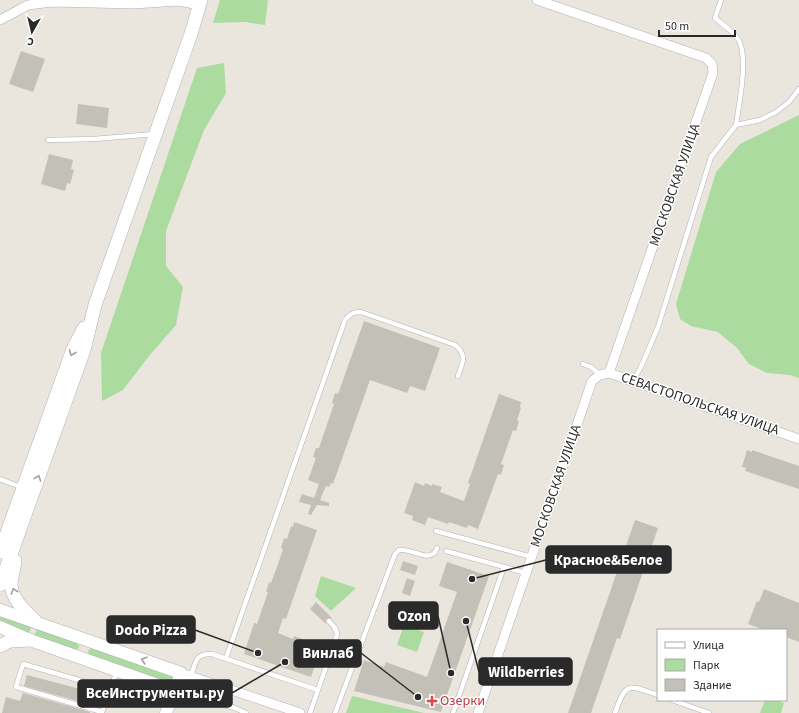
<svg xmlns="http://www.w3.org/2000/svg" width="799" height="713" viewBox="0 0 799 713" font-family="'Source Sans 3',sans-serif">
<rect width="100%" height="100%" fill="#eae6dd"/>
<!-- green -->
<path fill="#abdb9f" d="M220,0H268L265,25L245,22L213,23Z
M224,63L226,93L204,130L166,231V266L183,287L176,325L149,356L123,390L102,401L101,353L197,68Z
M799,115V378L790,375L767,373L749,364L737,348L718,332L691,326L680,319L676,304L716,172L740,144Z
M321,576L356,588L331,611L315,596Z
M0,617L31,627L29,634L0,623Z
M404,625L424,632L417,652L397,645Z
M37,629L76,643L79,646V648L76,650L34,636Z
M91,648L173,676L174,678L172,684L88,655V651Z
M352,696L424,713H346Z
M765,700H777L784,703L781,713H760Z"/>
<!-- building -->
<path fill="#c3c0b8" d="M21,51L45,59L33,92L9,84Z
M78,104L109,108L107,128L76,124Z
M49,154L73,160L71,169L74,170L70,184L67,183L65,191L41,184Z
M364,321L440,348L425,391L410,386L407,393L370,380L333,484L331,483L329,487L326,486L320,500L329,503V506L317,505L311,515L308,514L311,505L299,502L302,494L314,498L319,484L308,480L316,458L313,457L316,448H319L334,404L332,403L335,393L338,394Z
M499,394L521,402L520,407L521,408L517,420L519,421L516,431L513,430L501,464L504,465L501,475L498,474L478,529L468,525L467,528L449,522L448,524L428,517L425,525L412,520L413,516L404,513L415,482L424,486L425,483L432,486V484L442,487L440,492L464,501L470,484L468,483Z
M747,450L752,452V450L799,466V489L745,471L746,468L742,467Z
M635,520L658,528L620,639L617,638L591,713H568Z
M294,522L317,530L286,619L283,618L278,633L293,639L294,636L322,646L311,677L244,654L254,623L257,624L268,592H266L269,582L271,583L278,564L283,549L281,548L284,538L287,539L291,526L293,527Z
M403,561L418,566L415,575L400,570Z
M447,562L489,576L441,712L354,691L364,660L384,667L386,662L427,677L457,592L439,586Z
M407,578L415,581L410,596L402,593Z
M764,589L799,603V642L786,637V630H765L748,624L757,601L759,602Z
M316,602L332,618L326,619V624L310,609Z
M27,675L95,693L92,705L24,686Z
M23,693L90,712V713H2L6,697L20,701Z"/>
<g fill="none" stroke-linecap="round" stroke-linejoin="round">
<!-- service casing -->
<g stroke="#b0b1bc" stroke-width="5.5">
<path id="service" d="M721,0L715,18C722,24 733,31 738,39C749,55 739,105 736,125
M48,140L94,139L155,134
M583,364L591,367L600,375
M633,381L641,367L658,327L711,157L736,125L760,120L776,112L789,102L799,89
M0,479L23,488
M436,531L532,557
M446,551L526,573
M226,658L345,320C350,314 353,312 361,312L455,345C468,355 462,364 458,376
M191,676C196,662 195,653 212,654L318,690
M110,689L23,664L16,687L102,712L117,671
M177,692L235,708L246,713
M672,700L709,713
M310,713L337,635C337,629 333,625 329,621
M335,713L395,554L399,550C413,548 431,565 437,548
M453,713L504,567
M615,713C626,681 628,685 658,695"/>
</g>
<!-- minor casing -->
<g stroke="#b0b1bc" stroke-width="10">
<path id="minor" d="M537,0L706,58L712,64L713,73L609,373
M0,20L28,5L52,2L133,4L179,1L199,5
M181,673L300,713
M175,691L186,687L207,684
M478,713L592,381L600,375L609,373L799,439"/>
</g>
<!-- tertiary casing -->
<g stroke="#b0b1bc" stroke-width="13">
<path id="tertiary" d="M0,610L181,673L166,713
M0,627L30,640L175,691"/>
</g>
<!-- secondary casing -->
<g stroke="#b0b1bc" stroke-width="14">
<path id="secondary" d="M0,552L73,349L84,328
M15,561C14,568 12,576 11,583C11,599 26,612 36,622
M0,585L84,350L95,305L191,34L201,0
M0,646L10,641L30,640"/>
</g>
<!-- service -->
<use href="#service" stroke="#fff" stroke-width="4.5"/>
<!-- minor -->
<use href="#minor" stroke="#fff" stroke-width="9"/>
<!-- tertiary -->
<use href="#tertiary" stroke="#fff" stroke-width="12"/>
<!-- secondary -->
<use href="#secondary" stroke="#fff" stroke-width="13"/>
</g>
<!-- one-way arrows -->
<defs><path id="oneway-chevron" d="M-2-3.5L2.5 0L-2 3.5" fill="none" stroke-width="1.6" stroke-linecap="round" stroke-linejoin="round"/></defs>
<g stroke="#9f9f9f">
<use href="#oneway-chevron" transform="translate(72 353) rotate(112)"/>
<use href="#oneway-chevron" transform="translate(38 478) rotate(-70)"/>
<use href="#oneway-chevron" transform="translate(14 591) rotate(-109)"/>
<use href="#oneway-chevron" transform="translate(144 660) rotate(-161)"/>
</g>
<!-- markers -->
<path fill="#e0444e" stroke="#fff" stroke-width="1.5" d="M430 695h4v4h4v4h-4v4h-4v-4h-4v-4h4z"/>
<g text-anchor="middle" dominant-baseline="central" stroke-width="3" stroke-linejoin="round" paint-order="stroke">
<!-- street labels -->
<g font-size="14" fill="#2a2a2a" stroke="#fff">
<text transform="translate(675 185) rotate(-71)">МОСКОВСКАЯ УЛИЦА</text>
<text transform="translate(700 404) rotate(19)">СЕВАСТОПОЛЬСКАЯ УЛИЦА</text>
<text transform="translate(556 486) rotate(-71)">МОСКОВСКАЯ УЛИЦА</text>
</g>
<!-- health labels -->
<g font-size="14" fill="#be3a42" stroke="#fff" text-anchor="start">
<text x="440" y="701">Озерки</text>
</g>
</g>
<!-- callouts -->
<path fill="none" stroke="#2a2a2a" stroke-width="1.5" d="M472 579L546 560M451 673L438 616M258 653L195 630M418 697L361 653M466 621L479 672M285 662L232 693"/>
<g fill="#2a2a2a" stroke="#fff" stroke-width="1.5">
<circle cx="472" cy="579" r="4"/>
<circle cx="451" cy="673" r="4"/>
<circle cx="258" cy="653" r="4"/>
<circle cx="418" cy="697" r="4"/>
<circle cx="466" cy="621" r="4"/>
<circle cx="285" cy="662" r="4"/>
</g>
<g fill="#2a2a2a" stroke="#2a2a2a" stroke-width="1.5">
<rect x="546" y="546" width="125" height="27" rx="4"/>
<rect x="389" y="602" width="49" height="27" rx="4"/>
<rect x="107" y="616" width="88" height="27" rx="4"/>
<rect x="294" y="640" width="67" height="27" rx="4"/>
<rect x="479" y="658" width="93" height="27" rx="4"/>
<rect x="78" y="680" width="154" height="27" rx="4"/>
</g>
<g font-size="15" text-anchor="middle" font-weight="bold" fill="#fff">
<text x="608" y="565">Красное&amp;Белое</text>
<text x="414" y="621">Ozon</text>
<text x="151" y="635">Dodo Pizza</text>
<text x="328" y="658">Винлаб</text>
<text x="526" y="677">Wildberries</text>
<text x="155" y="698">ВсеИнструменты.ру</text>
</g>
<!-- legend -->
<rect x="657" y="629" width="130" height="72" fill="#ffffff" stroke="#aaaaaa"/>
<rect x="665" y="642" width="20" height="6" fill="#ffffff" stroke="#aaaaaa"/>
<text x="693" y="649" font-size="12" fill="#2a2a2a">Улица</text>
<rect x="665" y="659" width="20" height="12" fill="#abdb9f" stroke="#aaaaaa"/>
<text x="693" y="669" font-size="12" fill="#2a2a2a">Парк</text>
<rect x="665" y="679" width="20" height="12" fill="#c3c0b8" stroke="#aaaaaa"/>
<text x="693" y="689" font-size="12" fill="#2a2a2a">Здание</text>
<!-- north arrow -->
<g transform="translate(32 32) rotate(188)" stroke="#ffffff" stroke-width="3" paint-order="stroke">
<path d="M0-3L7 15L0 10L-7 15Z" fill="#2a2a2a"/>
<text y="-6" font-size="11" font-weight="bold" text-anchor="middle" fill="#2a2a2a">С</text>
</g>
<!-- scale -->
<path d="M659 30v6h76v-6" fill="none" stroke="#2a2a2a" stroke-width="2"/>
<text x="665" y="30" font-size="12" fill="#2a2a2a" stroke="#ffffff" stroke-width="3" paint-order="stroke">50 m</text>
</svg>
